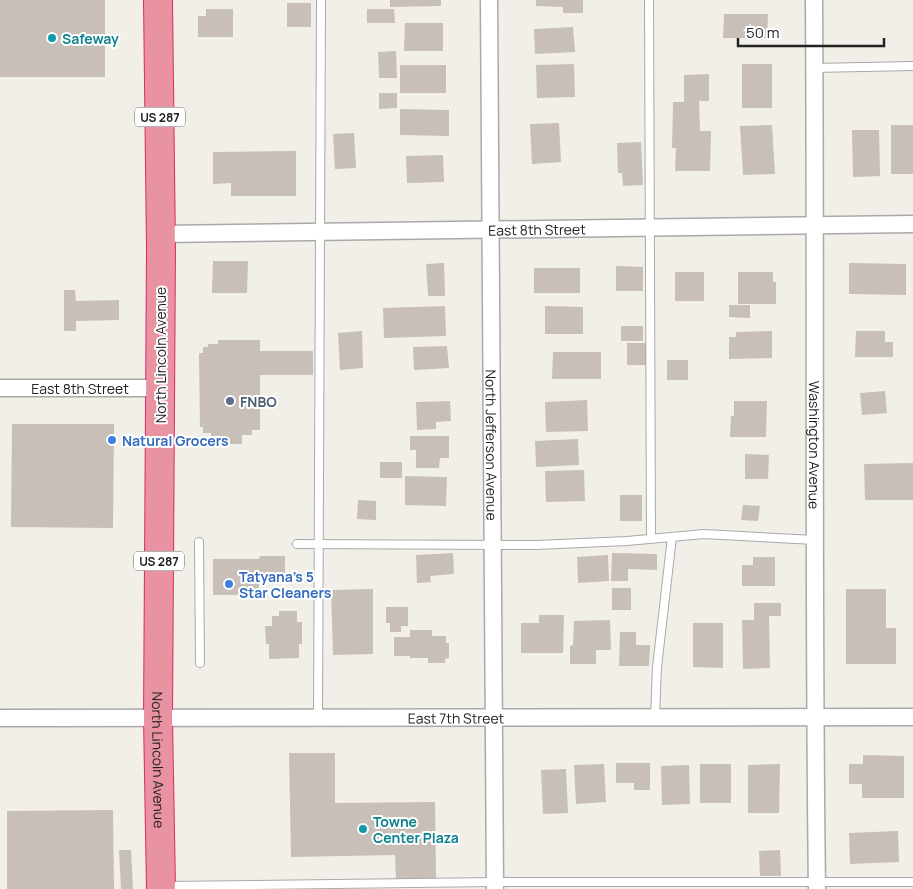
<svg xmlns="http://www.w3.org/2000/svg" width="913" height="889" viewBox="0 0 913 889" font-family="Manrope,sans-serif">
<rect width="100%" height="100%" fill="#f2efe9"/>
<!-- building -->
<path fill="#c7bfb8" d="M0,0H105V77H0Z
M390,0H441V6L390,7Z
M536,0H583V13H563V7L536,6Z
M287,3H311V27H287Z
M206,9H233V37H198V16H206Z
M367,9H394L395,23H367Z
M724,14H768L767,38H723Z
M405,23H443V51H404Z
M573,27L575,52L535,54L534,29Z
M396,51L397,78H379L378,52Z
M574,64L575,97L537,98L536,65Z
M742,64H772V108H742Z
M400,65H446V93H400Z
M709,74V101H699L700,131H711L710,171H675L676,148H672L673,102H684V75Z
M379,93H397V108L379,109Z
M400,109L449,110V136L400,135Z
M559,123L561,162L532,164L530,124Z
M772,125L775,174L743,175L740,126Z
M891,125H913V174H891Z
M852,130H879L880,176L853,177Z
M354,133L356,168L335,169L333,134Z
M641,142L643,185L623,186L622,173H618L617,143Z
M296,151V196H231V183L213,184V152Z
M443,155L444,182L407,183L406,156Z
M213,261H248L247,293H212Z
M444,263L445,296H428L426,264Z
M849,263L906,264V295L849,294Z
M616,266L643,267V291H616Z
M534,268H580V293H534Z
M675,272H704V301H675Z
M738,272H773V282H776V304H738Z
M64,290H75L76,301L119,300V320L76,321V331H64Z
M729,305H750V318L729,317Z
M445,306L446,336L384,338L383,308Z
M545,306L583,307V334H545Z
M621,326H643V341H621Z
M362,331L363,368L340,370L338,333Z
M772,331V358L729,359V337H736V332Z
M856,331H885V342H893V357H855Z
M218,340H260V351H313V375H260V430H252V435H242V444H221V436H211V433H203V427H200L199,353H203V347H208V344H218Z
M627,343H646V365H627Z
M447,346L449,368L414,370L413,347Z
M553,352H601V379H552Z
M667,360H688V380H667Z
M885,391L887,413L862,415L860,393Z
M587,400L588,431L546,432L545,402Z
M450,401L451,421L436,422V429L417,430L416,402Z
M734,401H767L766,437H730L731,416H734Z
M12,424H114L113,528L11,527Z
M410,436H449V458H440L439,468H416V450H410Z
M578,439L579,465L536,467L535,441Z
M745,454L769,455L768,479H745Z
M380,462H402V478H380Z
M913,463V500H865L864,464Z
M584,470L585,501L546,502L545,471Z
M405,476L447,477L446,506L405,505Z
M620,495H642V521H620Z
M358,500L376,501V520L357,519Z
M743,505L760,506L758,521L741,520Z
M453,553L454,574L430,576L431,582L417,583L416,555Z
M612,553L657,554V570L628,569V581H611Z
M608,555L609,581L578,583L577,557Z
M260,556H285V578H259V595H213V559H259Z
M753,557H775V586H742V565H753Z
M612,588H631V610H612Z
M373,589V654L333,655L331,590Z
M846,589H886V628H896V664H846Z
M754,603H781V616H769L770,668L743,669L742,620H754Z
M386,607H408V626H401V632H390V623H386Z
M279,611H297V622H302V644H299V658L269,659V644H266L265,626H272V616H279Z
M539,615H564L563,653H521V623H539Z
M610,620L611,650H596V664H570V646L573,645L574,621Z
M693,623H723V668L693,667Z
M410,630H432V636H446V643H449V658L445,659V663H428V658H410V656H394V637H410Z
M620,632H636V645H650L649,666H619Z
M289,753H335V803L435,802L436,878L396,879L395,855L291,857Z
M863,755L904,756V798H862V784H849V764H863Z
M616,763H650V790H634V783H616Z
M604,764L606,802L576,804L574,765Z
M700,764H731V803H700Z
M780,764L779,813H748V765Z
M689,765L690,804L662,805L661,766Z
M566,769L568,813L543,814L541,770Z
M113,810L114,889H7V811Z
M898,831L899,862L850,864L849,833Z
M119,850H131L133,889H121Z
M780,850L781,876H760L759,851Z"/>
<g fill="none" stroke-linecap="round" stroke-linejoin="round">
<!-- lane casing -->
<g stroke="#a9a9a9" stroke-width="10">
<path id="lane" d="M649,0L651,539
M814,68L913,66
M199,542L200,663
M297,544L536,545L627,541L704,534L815,540
M655,717L657,667L672,537
M318,718L321,0
M165,886L495,882H913"/>
</g>
<!-- street casing -->
<g stroke="#a9a9a9" stroke-width="19">
<g id="street">
<path id="s1" d="M489,0L495,889"/>
<path id="s2" d="M814,0C816,296 813,593 817,889"/>
<path id="s3" d="M161,234L913,224"/>
<path id="s4" d="M0,388H160"/>
<path id="s5" d="M0,718L913,717"/>
</g>
</g>
<!-- highway casing -->
<g stroke="#dc2a67" stroke-width="30">
<g id="highway">
<path id="s6" d="M158,0L161,249L158,718L161,889"/>
</g>
</g>
<!-- lane -->
<use href="#lane" stroke="#fff" stroke-width="8"/>
<!-- street -->
<use href="#street" stroke="#fff" stroke-width="16"/>
<!-- highway -->
<use href="#highway" stroke="#e892a2" stroke-width="28"/>
</g>
<!-- markers -->
<g fill="#0f9aa8" stroke="#fff" stroke-width="2">
<circle cx="52" cy="38" r="5"/>
<circle cx="363" cy="829" r="5"/>
</g>
<circle fill="#5c6f8a" stroke="#fff" stroke-width="2" cx="230" cy="401" r="5"/>
<g fill="#3f7fe0" stroke="#fff" stroke-width="2">
<circle cx="112" cy="440" r="5"/>
<circle cx="229" cy="584" r="5"/>
</g>
<g text-anchor="middle" dominant-baseline="central" stroke-width="4" stroke-linejoin="round" paint-order="stroke">
<!-- shield labels -->
<g fill="#fff" stroke="#646464" stroke-width="1">
<rect x="135" y="107.5" width="50" height="19" rx="4"/>
<rect x="134" y="551.5" width="50" height="19" rx="4"/>
</g>
<g font-size="12" font-weight="bold" fill="#222">
<text x="160" y="117">US 287</text>
<text x="159" y="561">US 287</text>
</g>
<!-- culture labels -->
<g font-size="14" font-weight="bold" fill="#0d838f" stroke="#fff" text-anchor="start">
<text x="62" y="38">Safeway</text>
<text x="373" y="821">Towne<tspan x="373" dy="16">Center Plaza</tspan></text>
</g>
<!-- street labels -->
<g font-size="14" fill="#222" stroke="#fff">
<text stroke="none"><textPath href="#s3" startOffset="376">East 8th Street</textPath></text>
<text transform="translate(160 355) rotate(-90)">North Lincoln Avenue</text>
<text stroke="none"><textPath href="#s4" startOffset="80">East 8th Street</textPath></text>
<text stroke="none"><textPath href="#s1" startOffset="445">North Jefferson Avenue</textPath></text>
<text stroke="none"><textPath href="#s2" startOffset="445">Washington Avenue</textPath></text>
<text stroke="none"><textPath href="#s5" startOffset="456">East 7th Street</textPath></text>
<text stroke="none"><textPath href="#s6" startOffset="760">North Lincoln Avenue</textPath></text>
</g>
<!-- service labels -->
<g font-size="14" font-weight="bold" fill="#4e5e75" stroke="#fff" text-anchor="start">
<text x="240" y="401">FNBO</text>
</g>
<!-- shop labels -->
<g font-size="14" font-weight="bold" fill="#366cbe" stroke="#fff" text-anchor="start">
<text x="122" y="440">Natural Grocers</text>
<text x="239" y="576">Tatyana's 5<tspan x="239" dy="16">Star Cleaners</tspan></text>
</g>
</g>
<!-- scale -->
<path d="M738 38v8h146v-8" fill="none" stroke="#222222" stroke-width="2.5"/>
<text x="746" y="38" font-size="15" fill="#222222" stroke="#ffffff" stroke-width="4" paint-order="stroke">50 m</text>
</svg>
